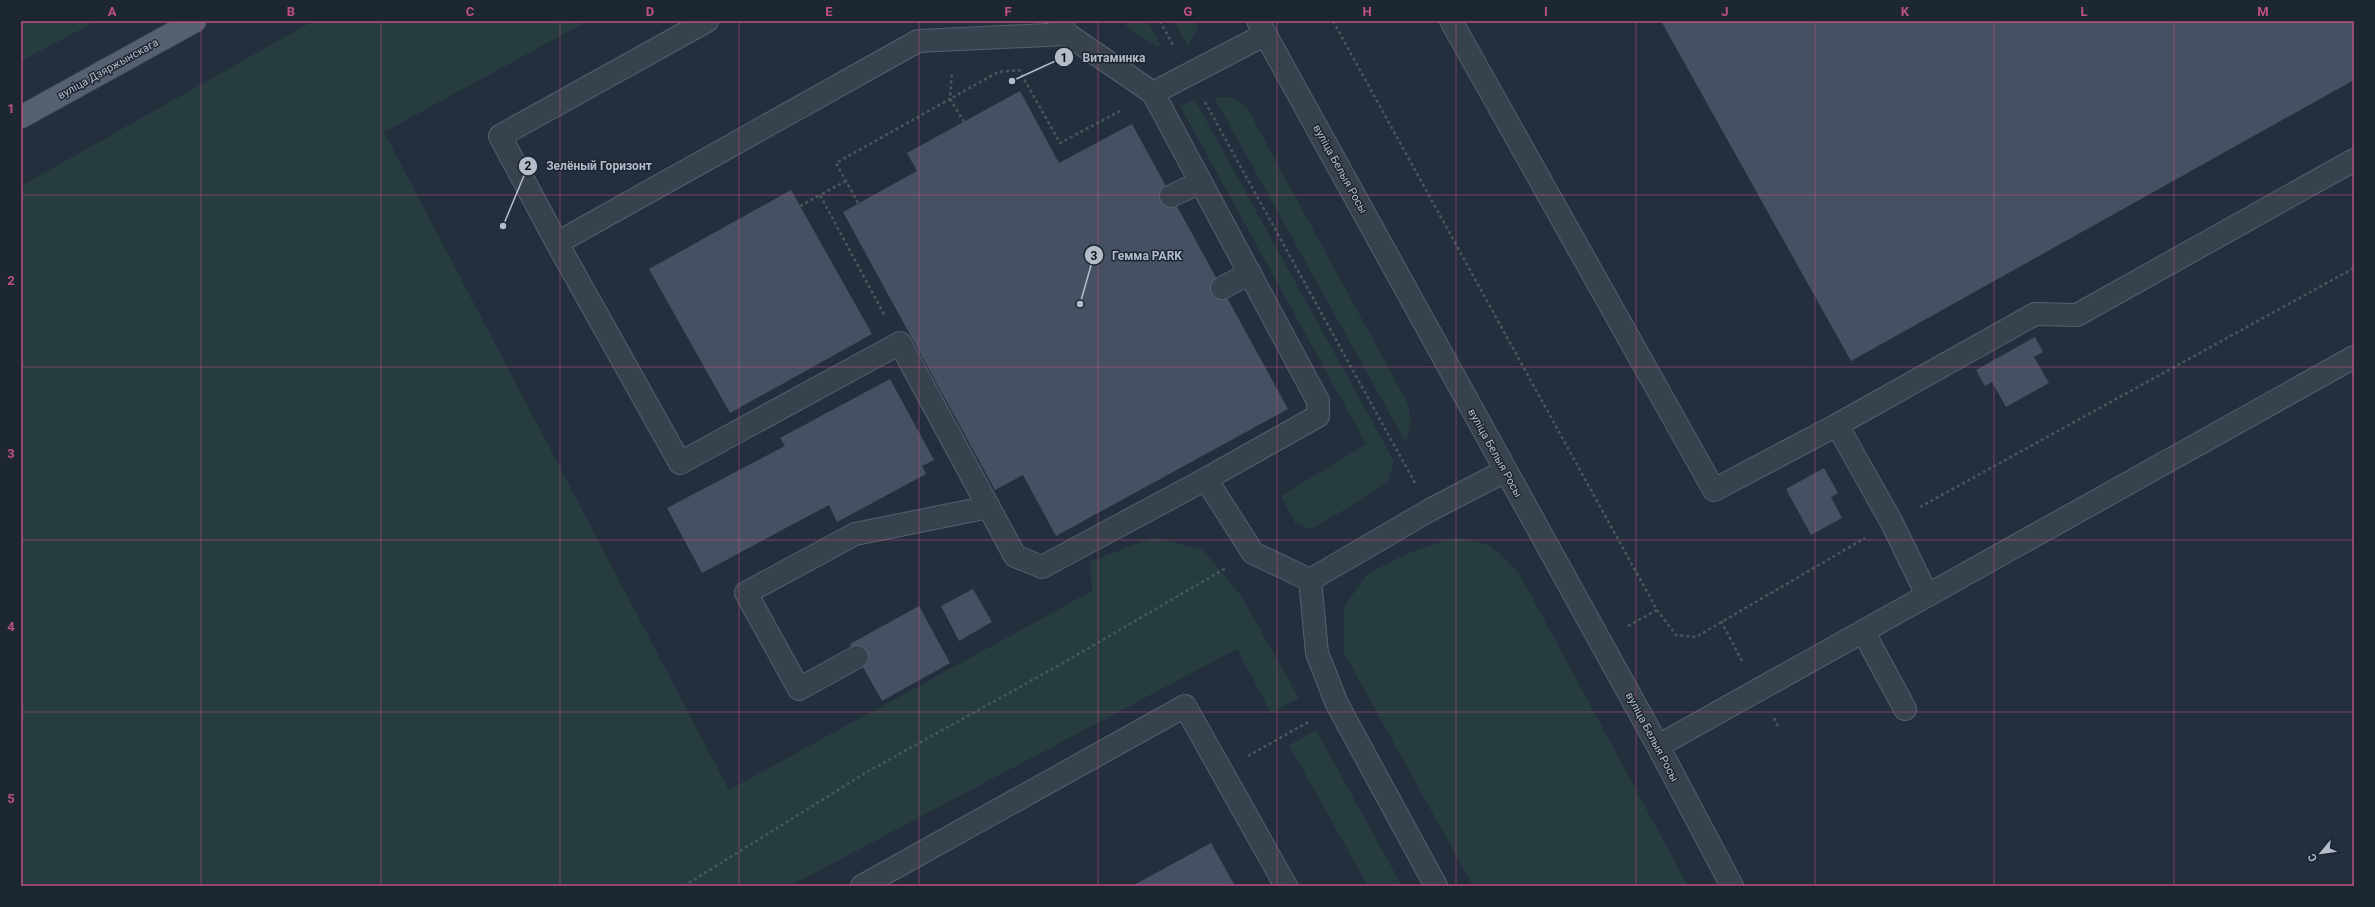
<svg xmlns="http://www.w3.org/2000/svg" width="2375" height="907" viewBox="0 0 2375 907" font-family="Roboto,sans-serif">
<rect width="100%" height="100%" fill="#242f3e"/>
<!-- green -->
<path fill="#263c3f" d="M21,21H97L21,61Z
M313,21H588L384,132L729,790L1092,591L1090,562L1153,537L1203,550L1240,594L1299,698L1271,713L1237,649L790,886H21V186Z
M1124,21H1148L1161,46H1156L1128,28Z
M1174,21H1195L1198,26L1188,47Z
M1214,97H1229L1246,106L1408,404L1411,422L1406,443Z
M1195,100L1394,461L1389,480L1361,500L1311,529L1295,523L1281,496L1366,444L1180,106Z
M1456,537L1490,545L1519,573L1688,886H1473L1344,653V607L1367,574L1408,553Z
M1316,730L1402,886H1368L1289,745Z"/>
<!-- building -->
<path fill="#455162" d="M1661,21H2354V80L1851,361Z
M1020,91L1059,163L1132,124L1288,409L1056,536L1023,475L995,490L843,212L917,171L907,153Z
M791,190L872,334L730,413L649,269Z
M2035,337L2043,352L2034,357L2049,383L2006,407L1992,382L1985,386L1976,370Z
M890,379L934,460L922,466L926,474L837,522L829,505L702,573L667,508L785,446L780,438Z
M1824,468L1838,493L1831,497L1842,518L1811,535L1786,489Z
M973,589L992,622L959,641L941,606Z
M919,606L950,663L882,701L850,644Z
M1211,843L1235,886H1132Z"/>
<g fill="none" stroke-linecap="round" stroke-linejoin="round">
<!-- minor casing -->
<g stroke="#565f6c" stroke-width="24">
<path id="minor" d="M707,21L500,136L557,243L918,41L1067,34
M1059,21L1067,34L1153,93L1318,401V416L1206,479
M1258,21L1658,746L1732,886
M1451,21L1714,490L1837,425L2035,314L2077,315L2354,160
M1153,93L1266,34
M1171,196L1201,182
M557,243L680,463L900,343L1015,556L1042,567L1206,479L1253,553L1310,580
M1222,288L1250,273
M1837,425L1892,523L1927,595
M1863,631L1905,709
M857,657L799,689L746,593L855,534L989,507
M1658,746L2354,357
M862,886L1185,706L1286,886
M1436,886L1337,704L1317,653L1310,580L1430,510L1505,471"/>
</g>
<!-- major casing -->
<g stroke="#414a57" stroke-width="24">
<path id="major" d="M21,117L195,21"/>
</g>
<!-- path -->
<path stroke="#44595c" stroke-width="2.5" stroke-dasharray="3 3" stroke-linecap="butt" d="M1160,21L1174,47
M1333,21L1657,610L1676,635L1696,637L1865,538
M1205,102L1415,483
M964,122L950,99L998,72L1019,70L1060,143L1122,110
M846,181L820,195L885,316
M858,203L836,163L950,99L952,71
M800,206L820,195
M1920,507L2354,268
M1721,621L1743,663
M1628,626L1657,610
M1774,718L1779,728
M1248,756L1310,721
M684,886L867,772L1063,663L1226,568"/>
<!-- minor -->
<use href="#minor" stroke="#38414e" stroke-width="22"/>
<!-- major -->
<use href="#major" stroke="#56606e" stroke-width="22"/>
</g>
<!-- grid -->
<path fill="none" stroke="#bd5182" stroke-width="1" stroke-opacity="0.55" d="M201,21V886M381,21V886M560,21V886M739,21V886M919,21V886M1098,21V886M1277,21V886M1456,21V886M1636,21V886M1815,21V886M1994,21V886M2174,21V886M21,195H2354M21,367H2354M21,540H2354M21,712H2354"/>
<g text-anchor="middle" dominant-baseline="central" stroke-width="3" stroke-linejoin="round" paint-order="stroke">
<!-- street labels -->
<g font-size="11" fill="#b4bcc9" stroke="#1d2633">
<text transform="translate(108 69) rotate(-29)">вуліца Дзяржынскага</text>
<text transform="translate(1340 169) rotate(61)">вуліца Белыя Росы</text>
<text transform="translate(1495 453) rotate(61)">вуліца Белыя Росы</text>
<text transform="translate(1652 737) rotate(62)">вуліца Белыя Росы</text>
</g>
</g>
<!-- callouts -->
<path fill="none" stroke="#b4bcc9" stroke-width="1.5" d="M1012 81L1064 57M503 226L528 166M1080 304L1094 255"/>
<g fill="#b4bcc9" stroke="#1d2633" stroke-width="1.5">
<circle cx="1012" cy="81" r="4"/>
<circle cx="503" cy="226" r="4"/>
<circle cx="1080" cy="304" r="4"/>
<circle cx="1064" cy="57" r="10"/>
<circle cx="528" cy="166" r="10"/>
<circle cx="1094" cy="255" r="10"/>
</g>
<g font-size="12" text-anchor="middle" font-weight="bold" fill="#111">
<text x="1064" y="62">1</text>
<text x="528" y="170">2</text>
<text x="1094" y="260">3</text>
</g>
<g font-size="12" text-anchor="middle" font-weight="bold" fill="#b4bcc9" stroke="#1d2633" stroke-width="3" stroke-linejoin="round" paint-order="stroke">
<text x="1114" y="62">Витаминка</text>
<text x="599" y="170">Зелёный Горизонт</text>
<text x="1147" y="260">Гемма PARK</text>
</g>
<!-- border -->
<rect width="2375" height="907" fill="none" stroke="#1d2633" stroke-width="44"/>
<!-- north arrow -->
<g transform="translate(2321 853) rotate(241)" stroke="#1d2633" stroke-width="3" paint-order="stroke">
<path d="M0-3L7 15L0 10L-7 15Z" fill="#b4bcc9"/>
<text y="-6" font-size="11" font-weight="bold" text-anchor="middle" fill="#b4bcc9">С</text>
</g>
<rect x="22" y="22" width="2331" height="863" fill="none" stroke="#bd5182" stroke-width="1.5"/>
<g font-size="13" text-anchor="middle" font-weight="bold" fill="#bd5182">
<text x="112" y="16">A</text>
<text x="291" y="16">B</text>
<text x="470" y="16">C</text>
<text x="650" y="16">D</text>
<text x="829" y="16">E</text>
<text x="1008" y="16">F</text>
<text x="1188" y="16">G</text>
<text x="1367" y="16">H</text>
<text x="1546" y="16">I</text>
<text x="1725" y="16">J</text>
<text x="1905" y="16">K</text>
<text x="2084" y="16">L</text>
<text x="2263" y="16">M</text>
<text x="11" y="113">1</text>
<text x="11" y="285">2</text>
<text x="11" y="458">3</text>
<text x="11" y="631">4</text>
<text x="11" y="803">5</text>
</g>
</svg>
